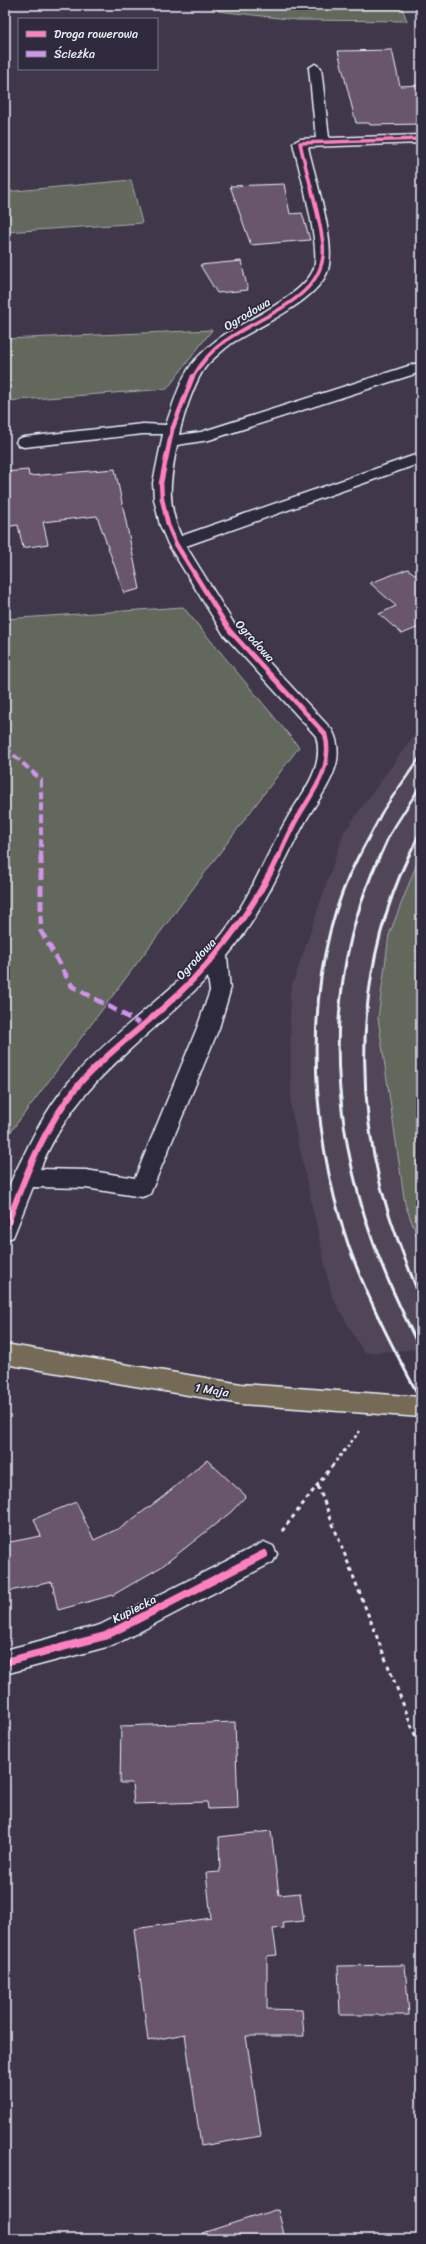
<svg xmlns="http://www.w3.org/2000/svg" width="426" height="2244" viewBox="0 0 426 2244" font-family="Sriracha,sans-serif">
<rect width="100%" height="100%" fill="#41374b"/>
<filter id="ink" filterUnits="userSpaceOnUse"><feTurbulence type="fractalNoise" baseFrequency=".025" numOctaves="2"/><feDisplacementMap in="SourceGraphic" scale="8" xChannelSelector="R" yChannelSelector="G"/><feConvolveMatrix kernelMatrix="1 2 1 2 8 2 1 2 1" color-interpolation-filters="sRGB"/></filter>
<g filter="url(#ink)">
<!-- built -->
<path fill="#514458" d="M421,729V853L389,935L378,1018L405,1204L421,1247V1349L364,1353L332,1297L291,1109L290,992L344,832L414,735Z"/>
<!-- green -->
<path fill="#62685b" stroke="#a5acaa" d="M217,5H401L407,21L297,20L218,11Z
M131,180L142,223L5,232V192Z
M212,330L167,389L5,401V339Z
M183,607L299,747L9,1134L5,1132V619Z
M421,853V1247L405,1204L378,1018L389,935Z"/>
<!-- building -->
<path fill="#6b566c" stroke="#e8f1f8" d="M392,50L400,86L421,85V124L370,125L369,123H356L338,51Z
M284,184L290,214L302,213L310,240L251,245L230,186Z
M241,261L248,290L217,293L200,265Z
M115,469L140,589L124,593L97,516L43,522L48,544L23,548L18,525L5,527V472L28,470L29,476Z
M408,569L421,579V628L419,627L402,634L379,614L396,606L370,583Z
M207,1460L246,1496L231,1512L161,1567L113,1595L58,1610L52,1582L5,1592V1543L41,1536L34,1519L76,1502L94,1540L122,1527L160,1499Z
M235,1722L238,1808L208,1809L207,1802L134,1804L132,1783H120L121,1726Z
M271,1831L279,1895L300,1893L304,1921L283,1923L284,1928L273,1929L277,1955L267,1956V2009L302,2010L304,2036H246L261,2136L201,2146L185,2034L148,2041L134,1929L211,1918L206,1873L220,1872L219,1837Z
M405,1965L409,2015H340L338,1966Z
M278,2209L285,2239H203L202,2233Z"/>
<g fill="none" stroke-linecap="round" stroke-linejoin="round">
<!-- minor casing -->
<g stroke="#e8f1f8" stroke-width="3">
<path id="minor" d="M315,64L321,68L329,138L421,135V143L308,147C315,178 334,235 329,265C325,298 258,326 232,343C224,349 214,358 207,365C195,379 183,417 179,435L201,432L421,362V372L209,440L177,445C170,481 166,501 181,536L421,453V463L186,546L236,627L332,730C338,741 339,753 336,765C330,787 314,805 304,824C279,870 261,916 227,956L230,991L219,1028L150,1194L142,1197L86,1188L33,1187L13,1237L5,1240C5,1228 3,1213 5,1200C8,1185 17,1169 24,1155C37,1127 53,1100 73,1077C117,1028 173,993 216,942C249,903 263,860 288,817C303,792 325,767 316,736L224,635L168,544L160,525L154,499L153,483L163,434H143L24,447L18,445L16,442L18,439L24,437L143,424L166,425C174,403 180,377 196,359C203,352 212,343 221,337C245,321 305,295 314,268C321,246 299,169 293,143L300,139L316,138L309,68ZM208,977L210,991L197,1028L135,1178L86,1170L40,1169C77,1079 144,1044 208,977Z
M264,1542L273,1546L277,1554L273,1562L114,1645L5,1674V1650L100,1625Z"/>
</g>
<!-- major casing -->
<g stroke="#e8f1f8" stroke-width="3">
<path id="major" d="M5,1344L241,1384L421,1397V1417L241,1404L5,1364Z"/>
</g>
<!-- path-far1 -->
<path stroke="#e8f1f8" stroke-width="2.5" stroke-dasharray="3 3" stroke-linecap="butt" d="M332,1466L360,1431"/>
<!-- path -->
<path stroke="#e8f1f8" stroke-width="3" stroke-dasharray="4 4" stroke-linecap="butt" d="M318,1486L421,1750
M282,1531L333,1465
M5,2217L9,2239"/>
<!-- minor -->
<use href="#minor" fill="#2f2a3d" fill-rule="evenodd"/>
<!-- major -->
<use href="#major" fill="#746b55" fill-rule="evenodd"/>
<!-- rail-far1 -->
<path stroke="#e8f1f8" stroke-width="2.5" d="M359,856L384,809L421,756
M380,856L390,834L421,785
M409,856L421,829"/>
<!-- rail -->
<path stroke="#e8f1f8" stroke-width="3" d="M359,855C299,970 308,1127 349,1247C368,1300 394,1350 421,1400
M380,855C326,972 328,1093 364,1214C378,1262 400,1307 421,1351
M409,855C361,958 353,1073 380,1183C390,1223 406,1261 421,1300"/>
<!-- quiet-far1 -->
<path stroke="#d193ec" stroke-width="4" stroke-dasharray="8 4" stroke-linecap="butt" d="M5,747L41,780V856"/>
<!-- quiet -->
<path stroke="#d193ec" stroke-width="5" stroke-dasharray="10 5" stroke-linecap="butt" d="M41,855V931L72,986L142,1025"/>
<!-- cycleway-far3 casing -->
<g stroke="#2f2a3d" stroke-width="5">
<path id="cycleway-far3" d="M193,377C201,363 212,350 225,341C260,315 329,298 323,244C319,211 307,176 300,143L421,139"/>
</g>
<!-- cycleway-far2 casing -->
<g stroke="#2f2a3d" stroke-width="6">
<path id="cycleway-far2" d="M193,376L172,430L161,483L162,499L168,525L176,544L230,631L325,734C334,766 314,790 298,817C291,829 285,843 279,856"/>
</g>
<!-- cycleway-far1 casing -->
<g stroke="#2f2a3d" stroke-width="8">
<path id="cycleway-far1" d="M5,1231C24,1178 43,1127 80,1083C105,1055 135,1033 163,1008C213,964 251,915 279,855"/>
</g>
<!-- cycleway casing -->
<g stroke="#2f2a3d" stroke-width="10">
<path id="cycleway" d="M5,1662L105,1636L264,1554"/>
</g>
<!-- cycleway-far3 -->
<use href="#cycleway-far3" stroke="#ff80c0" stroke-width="3.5"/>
<!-- cycleway-far2 -->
<use href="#cycleway-far2" stroke="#ff80c0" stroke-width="4.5"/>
<!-- cycleway-far1 -->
<use href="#cycleway-far1" stroke="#ff80c0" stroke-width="6"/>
<!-- cycleway -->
<use href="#cycleway" stroke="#ff80c0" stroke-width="8"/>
</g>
</g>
<g text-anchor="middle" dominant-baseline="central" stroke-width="3.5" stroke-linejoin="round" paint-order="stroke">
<!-- street labels -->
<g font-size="12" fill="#e8f1f8" stroke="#2f2a3d">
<text transform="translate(247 314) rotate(-31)">Ogrodowa</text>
<text transform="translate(255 641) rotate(48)">Ogrodowa</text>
<text transform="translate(196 959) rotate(-47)">Ogrodowa</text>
<text transform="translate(212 1390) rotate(9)">1 Maja</text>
<text transform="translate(134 1609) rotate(-27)">Kupiecka</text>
</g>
</g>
<!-- margin -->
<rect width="426" height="2244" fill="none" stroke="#2f2a3d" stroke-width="20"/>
<rect x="10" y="10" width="406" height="2224" fill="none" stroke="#e8f1f8" stroke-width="1.5" filter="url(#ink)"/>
<!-- legend -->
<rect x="18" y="18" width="140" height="52" fill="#2f2a3d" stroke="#797a88"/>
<rect x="26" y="31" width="20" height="6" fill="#ff80c0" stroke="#797a88"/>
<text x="54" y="38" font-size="12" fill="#e8f1f8">Droga rowerowa</text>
<rect x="26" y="51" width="20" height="6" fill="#d193ec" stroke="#797a88"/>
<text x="54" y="58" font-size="12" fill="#e8f1f8">Ścieżka</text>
</svg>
